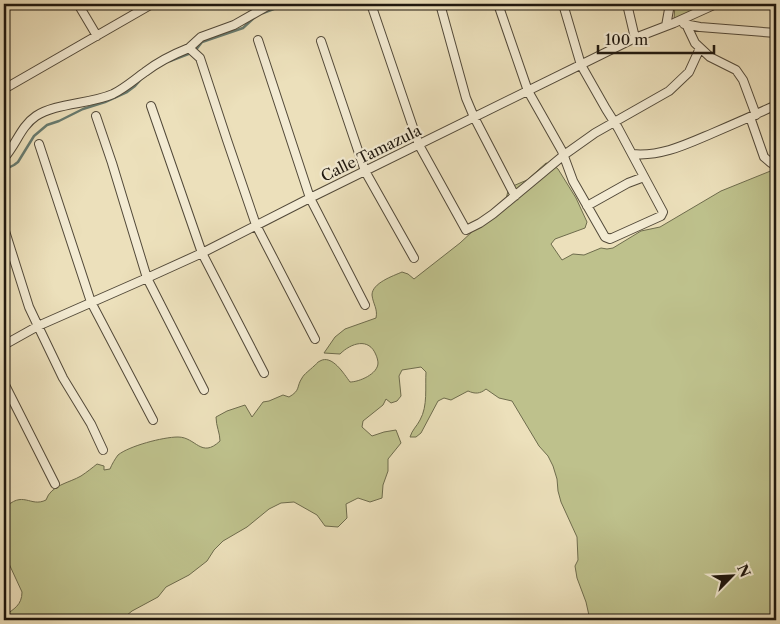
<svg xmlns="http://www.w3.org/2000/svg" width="780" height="624" viewBox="0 0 780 624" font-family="'Libre Caslon Text',serif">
<rect width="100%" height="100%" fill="#ece0bb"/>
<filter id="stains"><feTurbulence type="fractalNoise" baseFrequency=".004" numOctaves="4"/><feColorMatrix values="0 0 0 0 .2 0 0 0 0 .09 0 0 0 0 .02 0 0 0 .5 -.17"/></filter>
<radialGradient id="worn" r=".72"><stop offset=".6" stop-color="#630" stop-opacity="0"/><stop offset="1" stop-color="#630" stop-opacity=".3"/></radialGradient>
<!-- green -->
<path fill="#bec18c" stroke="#6e6c4d" d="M675,4H708L674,20Z
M546,163L553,165L558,169L576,198L587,222L585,228L555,239L551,244L562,260L573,254L584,255L601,248L607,249L613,248L641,231L660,227L721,191L773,170L776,169V620H590L586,602L577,578L575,566L578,560L577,537L561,502L558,491L557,479L553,466L548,456L539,446L512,401L499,398L486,389C480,394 475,394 468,391L451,400L444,398L438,401L421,433L416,437H410C412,430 417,426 420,420C428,406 425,387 426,372L421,367L402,370L399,376L401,396L397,401L391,403L386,399L383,405L363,421L362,427L372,436L384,432L396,430L401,443L388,459V471L383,485L382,498L370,502L358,498L346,504L347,518L338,527L325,526L317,515L294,502L281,503L269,509L247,527L223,541L214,550L207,561L189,575L166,587L158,597L132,611L121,620H4V616C14,609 22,605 22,592L4,553V509C23,489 30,508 46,500C51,485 69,483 81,476C87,472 92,468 97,464L104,466V470L110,469C112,464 115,459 118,455C129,446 163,437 178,437C196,437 201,459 220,441C220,433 216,426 216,417L227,411L245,405L252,417L263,402L269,401L283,395L289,397C301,390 296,387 302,378C304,374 310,370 314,366C316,365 317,362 320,361C332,354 344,374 350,382C359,382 378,374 378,363C378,361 377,357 376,355C369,337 351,343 340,354L324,353L335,337L345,329L376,318C378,309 373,304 372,295C372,283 393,276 402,272L408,274L414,279L460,243L474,230L505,203L508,191L513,186L527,180Z"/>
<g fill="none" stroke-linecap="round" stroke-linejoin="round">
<!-- stream -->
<path stroke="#687b6f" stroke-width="2.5" d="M263,13L279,7L285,4
M195,51L202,42L243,28L256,16
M170,61L191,53
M4,170L14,165L18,162L34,136L47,125L59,121L83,109L105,102L127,92L135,86L142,78"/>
<!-- minor casing -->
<g stroke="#524939" stroke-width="10">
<path id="minor" d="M78,4L97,36
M371,4L419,145L466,230L480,223L493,214L564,155L595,133L669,91L689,72L700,48
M440,4L466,98L474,117L515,196
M498,4L528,91L562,151L573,181L605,237L610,239L661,216L663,212L618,128L606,109L581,65L563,4
M627,4L635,38
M684,24L700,27L776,33
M686,24L695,43L710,57L736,70L743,80L756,115
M666,26L670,4
M258,40L310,198L365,305
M321,41L365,171L414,258
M189,48L201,37L234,25L271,4
M4,89L152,4
M151,106L202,253L264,373
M96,116L112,163L147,278L204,390
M750,117L764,157L771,163H776
M39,144L91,302L153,420
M632,154C661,157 687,144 713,133C734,124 755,115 776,105
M4,158C16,145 21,126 36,116C55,103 91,104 113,94C125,88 135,79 145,72C158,62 174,54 189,48L200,58L227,140L256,225L315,339
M587,206L628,183L644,177
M4,228L29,307L38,326L63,378L91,424L103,450
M4,345L38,326L147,278L202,253L310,198L635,38L674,23L716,4
M4,383L55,484"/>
</g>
<!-- minor -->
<use href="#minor" stroke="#f3ebd3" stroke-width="8"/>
</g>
<g text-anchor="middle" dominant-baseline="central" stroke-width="4.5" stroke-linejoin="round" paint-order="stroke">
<!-- street labels -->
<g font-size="15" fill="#1e170e" stroke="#f3ebd3">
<text transform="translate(371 153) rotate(-26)">Calle Tamazula</text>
</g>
</g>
<!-- margin -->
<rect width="780" height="624" fill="none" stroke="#ece0bb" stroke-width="20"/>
<rect x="5" y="5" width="770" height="614" fill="none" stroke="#1e170e" stroke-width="2.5"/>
<rect x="10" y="10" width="760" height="604" fill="none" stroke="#1e170e"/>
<!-- north arrow -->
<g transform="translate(732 576) rotate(66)" stroke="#f3ebd3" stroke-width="4" paint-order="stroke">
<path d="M0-4L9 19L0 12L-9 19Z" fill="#1e170e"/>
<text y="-8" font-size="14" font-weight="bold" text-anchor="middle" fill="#1e170e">N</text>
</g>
<!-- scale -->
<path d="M598 45v8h116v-8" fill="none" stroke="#1e170e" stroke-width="2.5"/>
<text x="605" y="45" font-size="15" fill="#1e170e" stroke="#f3ebd3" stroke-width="4" paint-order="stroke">100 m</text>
<rect width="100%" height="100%" filter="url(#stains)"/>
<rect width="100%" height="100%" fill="url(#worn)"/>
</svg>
